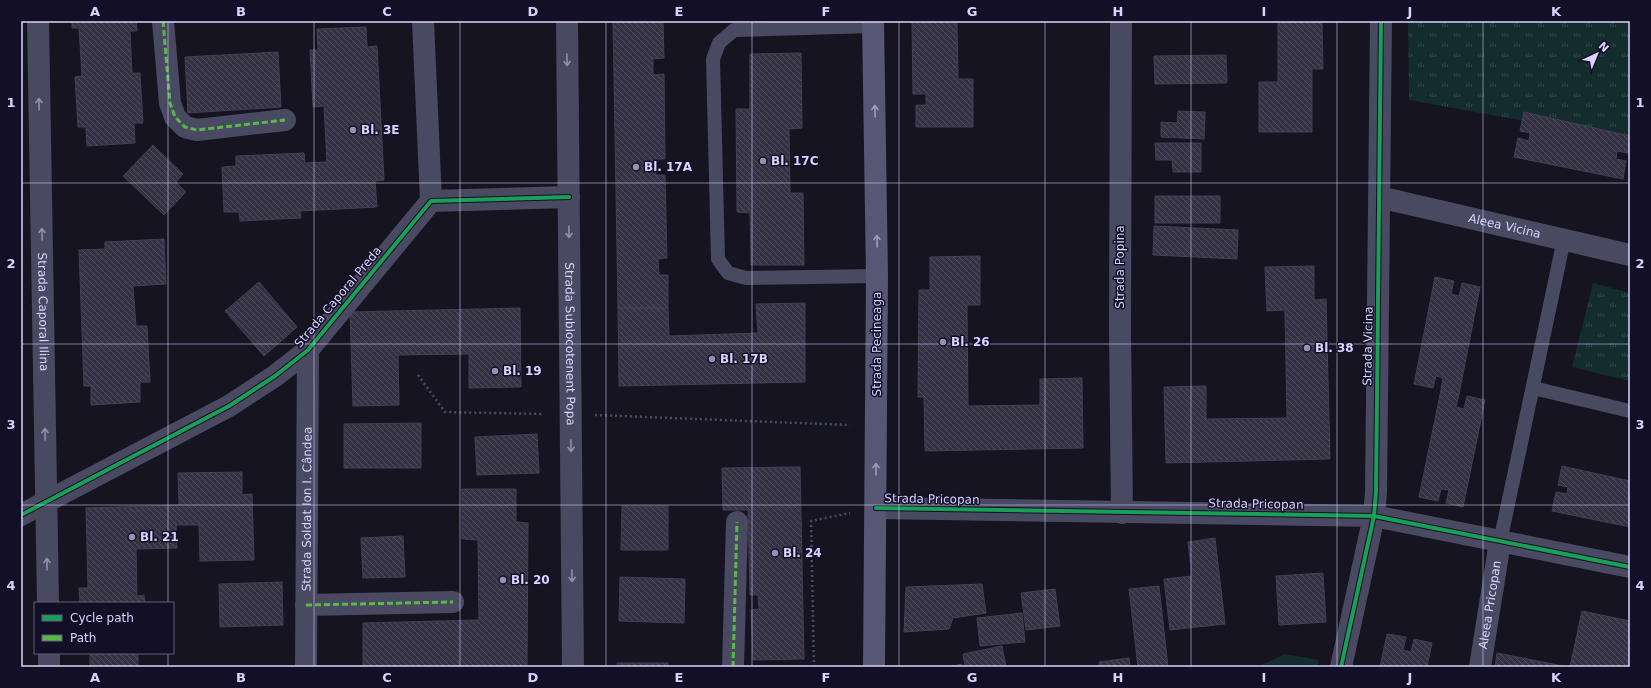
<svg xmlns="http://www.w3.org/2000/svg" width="1651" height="688" viewBox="0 0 1651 688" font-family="'DejaVu Sans',sans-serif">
<defs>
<pattern id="grass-tufts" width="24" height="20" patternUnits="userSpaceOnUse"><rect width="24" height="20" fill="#132c2d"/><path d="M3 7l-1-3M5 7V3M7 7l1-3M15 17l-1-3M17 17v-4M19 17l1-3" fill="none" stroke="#354a4c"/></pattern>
<pattern id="building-back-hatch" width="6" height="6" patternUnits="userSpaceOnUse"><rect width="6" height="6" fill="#343243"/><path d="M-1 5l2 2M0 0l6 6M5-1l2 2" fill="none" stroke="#514f5f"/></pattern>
</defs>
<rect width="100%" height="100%" fill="#161421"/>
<!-- grass -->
<path fill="url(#grass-tufts)" d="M1408,21H1630V140L1409,100Z
M1593,283L1630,293V381L1572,367Z"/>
<!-- garden -->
<path fill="#132c2d" d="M1285,654L1319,660L1317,667H1257Z"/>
<!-- building -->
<path fill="url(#building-back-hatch)" stroke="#433f54" d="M72,21H136L137,31H130L132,73H140L143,123H134L135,143L87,146L86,127H78L75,77L82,76L79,28H72Z
M613,21H663L664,58L653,59V75L664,74L665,159H656V175H665L667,258L658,259L659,275H668V308H618Z
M912,21H957L958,79H973V127H916V105H926V94H913Z
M1278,21H1322L1323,69H1312V132H1259V82H1278Z
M366,27L367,47L377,46L384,180L375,181L377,207L300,211L301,218L240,221L239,212H224L222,167L236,166V156L304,153L305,163L327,162L324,106L313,107L310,50H318L317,29Z
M278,52L281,107L188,113L185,57Z
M801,53L802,128L789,129L790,193H803L804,265H751L750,213L737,212L736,109H750V54Z
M1226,55L1227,83L1155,84L1154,56Z
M1178,111L1205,112L1204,139L1161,137V122L1177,123Z
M1524,112L1630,136L1628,153L1617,151L1616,159L1626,161L1623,179L1514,157L1518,138L1529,141L1530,133L1520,131Z
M1155,143H1201V172H1173L1172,160H1156Z
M153,145L183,174L176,182L186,192L164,215L123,176Z
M1155,196H1220V223H1155Z
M1154,226L1238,230L1237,259L1153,255Z
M164,239L166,284L133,286L136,326H147L150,382H140V402L91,405V386H84L79,250L105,249V242Z
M980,256V305H967L968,406L1040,405V379L1082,378L1083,448L925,451L924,397H918L919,290H930V257Z
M1314,266V300L1326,299L1330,459L1166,463L1164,387L1206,386V419L1287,418L1285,310L1267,311L1265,267Z
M1435,277L1454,281L1451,294L1459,296L1462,283L1480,287L1459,394L1441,390L1443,378L1436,376L1433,388L1414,384Z
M259,282L297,327L264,356L225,311Z
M805,303V382L619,386L618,308H668L669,336L758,333L756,304Z
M520,308L521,387L469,388V354L398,355L399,405L353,406L350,312Z
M1441,390L1459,394L1456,407L1464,409L1467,396L1485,400L1463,507L1446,503L1449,490L1441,489L1438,501L1419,497Z
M421,423V468H344V424Z
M537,434L539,473L477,475L475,437Z
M1562,466L1630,481V527L1552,511L1556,492L1567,494L1568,487L1558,485Z
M800,467L804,659L753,660L751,610L759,609L758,595H750L748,510H723L722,468Z
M242,472V495L252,494L254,560L200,561L199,525H176L177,548L136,549L137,596L144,595L145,603H80L79,588H88L86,508L179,505L178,473Z
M462,489H516V522L528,523L527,667H363V623L479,620L478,540L462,539Z
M622,506H668V550H621Z
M403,536L405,577L363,578L361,538Z
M1215,538L1225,624L1170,630L1164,579L1192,576L1188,542Z
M1323,573L1326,622L1279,625L1276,576Z
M620,577L685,579L684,623L619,621Z
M282,582L283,625L220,627L219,584Z
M982,584L986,613L953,618L949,629L904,632L906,587Z
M1159,586L1168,667H1138L1129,589Z
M1055,589L1060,626L1026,630L1021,593Z
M1582,611L1630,621V667H1570Z
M1022,613L1025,642L980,646L977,618Z
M1387,634L1406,637L1403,650L1411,652L1414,639L1432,643L1427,667H1380Z
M1002,646L1006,667H965L963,654Z
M90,653H138V667H90Z
M1497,653L1568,667H1495Z
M1129,658L1130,667H1099V662Z
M617,663H668V667H617Z
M962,664L963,667H948Z"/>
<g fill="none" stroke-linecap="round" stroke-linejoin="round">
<!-- path -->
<path stroke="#44505f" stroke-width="2.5" stroke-dasharray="2 3" stroke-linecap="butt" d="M418,375L445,412L544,414
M595,415L850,425
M814,667L811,521L850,513"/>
<!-- lane -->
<path stroke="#4a4962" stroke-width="14" d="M873,26L734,30L719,43L713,59L718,259L728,273L746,278L877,276
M1533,388L1630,411
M1500,542L1564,239"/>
<!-- street -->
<g stroke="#4a4962" stroke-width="22">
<path id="s1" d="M38,21L48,603"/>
<path d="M163,21L170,103L175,117L185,127L197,130L285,120"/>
<path d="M423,21L431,201"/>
<path id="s2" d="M567,21L573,667"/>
<path d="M1121,21L1120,329L1122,513"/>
<path id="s3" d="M1379,197L1630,255"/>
<path d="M876,508L1374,516L1630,567"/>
<path d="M21,515L229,406L275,376L308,350L431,201L569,197"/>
<path d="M306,605L453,602"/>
<path d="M49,653V667"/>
<path id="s4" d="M306,667L308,350"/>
<path d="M733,667L737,522"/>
<path d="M1341,667L1374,516L1376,492L1381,21"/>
<path id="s5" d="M1480,667L1500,542"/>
</g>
<!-- secondary -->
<path stroke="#575674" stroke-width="22" d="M873,21L877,276L874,667"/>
<!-- quiet -->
<path stroke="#58b947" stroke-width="3" stroke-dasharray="6 3" stroke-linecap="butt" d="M163,21L170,103L175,117L185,127L197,130L285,120
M306,605L453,602
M733,667L737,522"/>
<!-- cycleway casing -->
<g stroke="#130f26" stroke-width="6">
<path id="cycleway" d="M876,508L1374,516L1630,567
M21,515L229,406L275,376L308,350L431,201L569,197
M1341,667L1374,516L1376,492L1381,21"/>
</g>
<!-- cycleway -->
<use href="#cycleway" stroke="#1a9f57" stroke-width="4"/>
</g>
<!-- one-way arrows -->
<defs><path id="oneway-shaft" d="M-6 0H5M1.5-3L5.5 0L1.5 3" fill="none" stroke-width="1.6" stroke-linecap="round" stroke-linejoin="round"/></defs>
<g stroke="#928eb0">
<use href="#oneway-shaft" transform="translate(567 60) rotate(89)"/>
<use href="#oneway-shaft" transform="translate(39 104) rotate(-91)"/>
<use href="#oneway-shaft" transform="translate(569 232) rotate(89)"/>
<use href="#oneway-shaft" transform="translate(42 234) rotate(-91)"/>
<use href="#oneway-shaft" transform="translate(45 434) rotate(-91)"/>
<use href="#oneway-shaft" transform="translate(571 446) rotate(89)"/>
<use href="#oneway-shaft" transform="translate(47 564) rotate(-91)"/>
<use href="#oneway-shaft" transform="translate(572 576) rotate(89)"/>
</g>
<g stroke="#9e9bc0">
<use href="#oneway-shaft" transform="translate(875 111) rotate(-91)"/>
<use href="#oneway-shaft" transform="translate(877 241) rotate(-91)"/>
<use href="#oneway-shaft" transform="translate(876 469) rotate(-90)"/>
</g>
<!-- grid -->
<path fill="none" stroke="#d9d4ff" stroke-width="1" stroke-opacity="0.55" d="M168,21V603M314,21V667M460,21V667M606,21V667M752,21V667M899,21V667M1045,21V667M1191,21V667M1337,21V667M1483,21V667M21,183H1630M21,344H1630M21,505H1630M168,653V667"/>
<!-- markers -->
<g fill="#9591b1" stroke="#130f26" stroke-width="1.5">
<circle cx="353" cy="130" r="4"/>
<circle cx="763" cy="161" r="4"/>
<circle cx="636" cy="167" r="4"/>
<circle cx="943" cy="342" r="4"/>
<circle cx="1307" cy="348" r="4"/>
<circle cx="712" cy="359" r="4"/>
<circle cx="495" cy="371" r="4"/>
<circle cx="132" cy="537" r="4"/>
<circle cx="775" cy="553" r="4"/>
<circle cx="503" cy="580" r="4"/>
</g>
<g text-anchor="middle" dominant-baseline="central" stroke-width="3" stroke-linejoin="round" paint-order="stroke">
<!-- poi labels -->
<g font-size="12" font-weight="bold" fill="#d9d4ff" stroke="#130f26" text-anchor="start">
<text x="361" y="130">Bl. 3E</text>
<text x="771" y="161">Bl. 17C</text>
<text x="644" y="167">Bl. 17A</text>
<text x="951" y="342">Bl. 26</text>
<text x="1315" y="348">Bl. 38</text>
<text x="720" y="359">Bl. 17B</text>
<text x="503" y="371">Bl. 19</text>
<text x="140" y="537">Bl. 21</text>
<text x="783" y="553">Bl. 24</text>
<text x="511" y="580">Bl. 20</text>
</g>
<!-- street labels -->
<g font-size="12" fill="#d9d4ff" stroke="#130f26">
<text stroke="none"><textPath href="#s3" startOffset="129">Aleea Vicina</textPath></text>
<text transform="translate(1120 267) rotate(-90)">Strada Popina</text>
<text transform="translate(338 297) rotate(-50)">Strada Caporal Preda</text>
<text stroke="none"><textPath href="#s1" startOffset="291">Strada Caporal Ilina</textPath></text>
<text stroke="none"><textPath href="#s2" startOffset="323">Strada Sublocotenent Popa</textPath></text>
<text transform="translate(877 344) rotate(-90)">Strada Pecineaga</text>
<text transform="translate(1368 346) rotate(-89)">Strada Vicina</text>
<text transform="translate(932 499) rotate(1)">Strada Pricopan</text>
<text transform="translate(1256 504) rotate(1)">Strada Pricopan</text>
<text stroke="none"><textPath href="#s4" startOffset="158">Strada Soldat Ion I. Cândea</textPath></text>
<text stroke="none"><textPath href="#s5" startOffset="63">Aleea Pricopan</textPath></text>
</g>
</g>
<!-- border -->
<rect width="1651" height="688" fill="none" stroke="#130f26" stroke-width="44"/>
<!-- legend -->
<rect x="34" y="602" width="140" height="52" fill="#130f26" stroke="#625e7d"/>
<rect x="42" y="615" width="20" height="6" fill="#1a9f57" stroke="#625e7d"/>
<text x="70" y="622" font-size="12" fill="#d9d4ff">Cycle path</text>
<rect x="42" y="635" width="20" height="6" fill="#58b947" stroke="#625e7d"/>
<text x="70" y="642" font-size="12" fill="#d9d4ff">Path</text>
<!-- north arrow -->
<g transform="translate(1597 54) rotate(44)" stroke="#130f26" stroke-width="3" paint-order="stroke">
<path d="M0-3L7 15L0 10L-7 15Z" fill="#d9d4ff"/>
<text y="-6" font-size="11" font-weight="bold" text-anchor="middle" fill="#d9d4ff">N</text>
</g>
<rect x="22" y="22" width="1607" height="644" fill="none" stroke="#d9d4ff" stroke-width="1.5"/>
<g font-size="13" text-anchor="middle" font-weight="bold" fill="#d9d4ff">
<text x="95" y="16">A</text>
<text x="241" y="16">B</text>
<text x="387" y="16">C</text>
<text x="533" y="16">D</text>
<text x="679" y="16">E</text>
<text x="826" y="16">F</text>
<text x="972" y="16">G</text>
<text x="1118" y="16">H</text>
<text x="1264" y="16">I</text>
<text x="1410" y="16">J</text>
<text x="1556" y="16">K</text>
<text x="11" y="107">1</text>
<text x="1640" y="107">1</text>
<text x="11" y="268">2</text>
<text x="1640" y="268">2</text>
<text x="11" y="429">3</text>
<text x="1640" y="429">3</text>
<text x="11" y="590">4</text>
<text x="1640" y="590">4</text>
<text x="95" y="682">A</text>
<text x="241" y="682">B</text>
<text x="387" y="682">C</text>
<text x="533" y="682">D</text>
<text x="679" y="682">E</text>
<text x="826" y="682">F</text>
<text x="972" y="682">G</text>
<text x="1118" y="682">H</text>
<text x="1264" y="682">I</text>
<text x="1410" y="682">J</text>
<text x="1556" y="682">K</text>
</g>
</svg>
